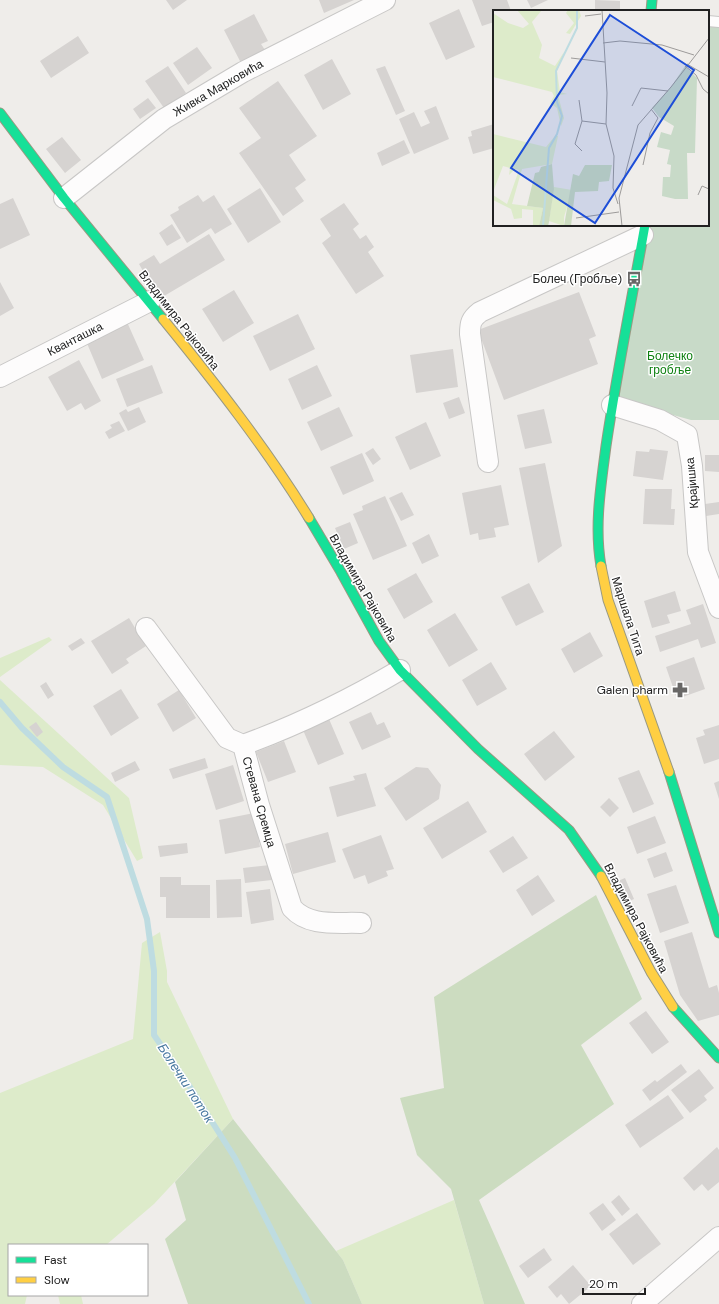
<svg xmlns="http://www.w3.org/2000/svg" width="719" height="1304" viewBox="0 0 719 1304" font-family="'DM Sans',sans-serif">
<rect width="100%" height="100%" fill="#efedea"/>
<!-- grass -->
<path fill="#ddebca" d="M49,637L52,640L0,677V658Z
M0,680L129,798L143,858L137,861L103,805L43,767L0,765Z
M160,932L167,971V982L233,1119L154,1204L106,1245H9V1295H27L25,1304H0V1093L133,1039L142,943Z
M454,1200L484,1304H362L343,1260L336,1251Z
M58,1295H81L83,1304H60Z"/>
<!-- forest -->
<path fill="#ccdcc0" d="M596,895L642,999L581,1045L614,1104L479,1200L525,1304H484L451,1189L417,1155L400,1098L444,1088L434,997Z
M233,1119L343,1260L362,1304H188L165,1239L186,1220L175,1182Z"/>
<!-- cemetery -->
<path fill="#c8dac8" d="M708,21L719,22V420H691L637,405L613,396L645,225H708Z"/>
<g fill="none" stroke-linecap="round" stroke-linejoin="round">
<!-- stream -->
<path stroke="#bedce1" stroke-width="6" d="M0,702L22,728L63,767L107,797L147,919L154,971V1035L190,1087L235,1158L309,1304"/>
</g>
<!-- building -->
<path fill="#d6d3d1" d="M166,0H187L173,10Z
M319,0H354L324,13Z
M472,0H507L511,11H494V22L482,26Z
M527,0H548L531,8Z
M595,0L620,1V11H595Z
M459,9L475,47L446,60L429,23Z
M254,14L268,41L261,44L265,50L241,63L224,30Z
M78,36L89,53L51,78L40,61Z
M197,47L212,68L188,85L173,63Z
M332,59L351,94L323,110L304,75Z
M168,66L186,93L164,108L145,81Z
M385,66L405,111L396,115L376,69Z
M278,81L317,136L289,155L306,180L295,188L304,201L283,216L239,153L261,138L239,108Z
M148,98L156,108L140,119L133,109Z
M436,106L449,139L414,154L399,119L414,112L421,127L430,123L424,111Z
M494,124V148L473,154L468,137L472,136L471,131Z
M62,137L81,160L65,173L46,149Z
M404,140L410,153L382,166L377,153Z
M260,188L281,222L248,243L227,209Z
M198,195L203,202L214,195L232,224L215,234L211,228L187,243L170,215L179,210L178,207Z
M13,198L30,235L0,249V204Z
M344,203L359,224L353,229L360,239L366,235L374,247L368,252L384,276L356,294L322,243L331,236L320,219Z
M172,224L181,238L167,246L159,233Z
M209,234L225,260L159,299L139,264L154,255L160,264Z
M0,282L14,308L0,316Z
M234,290L254,323L223,342L202,309Z
M579,292L596,336L589,339L598,364L504,400L478,330Z
M298,314L315,349L270,371L253,336Z
M127,322L144,360L102,379L86,341Z
M453,349L458,387L416,393L410,355Z
M79,360L101,401L85,410L81,403L67,411L48,377Z
M152,365L163,393L127,407L116,379Z
M317,365L332,396L302,410L288,379Z
M459,397L465,413L449,419L443,403Z
M139,407L146,422L128,431L119,413L126,409L128,412Z
M339,407L353,436L321,451L307,422Z
M544,409L552,443L525,449L517,415Z
M119,421L125,431L109,439L105,432L112,428L110,425Z
M426,422L441,456L410,470L395,437Z
M373,448L381,459L373,465L365,453Z
M650,449L668,451L663,480L633,476L636,451L649,452Z
M362,453L374,481L343,495L330,467Z
M705,455H719V472L705,471Z
M545,463L562,546L538,563L519,468Z
M501,485L509,525L494,528L496,537L479,540L478,533L470,535L462,493Z
M645,489H672L671,509H675L674,525L643,524Z
M402,492L414,515L401,521L389,498Z
M385,496L407,546L373,560L353,514L363,510L362,506Z
M719,502V514L706,516L705,504Z
M350,522L358,543L344,549L335,528Z
M429,534L439,556L422,564L412,543Z
M416,573L433,602L404,619L387,589Z
M529,583L544,612L516,626L501,597Z
M675,591L681,611L667,615L670,623L652,628L644,601Z
M703,604L716,643L701,648L698,639L660,652L655,636L691,624L686,610Z
M455,613L478,650L449,667L427,630Z
M129,618L146,646L126,659L129,663L112,674L91,641Z
M590,632L603,656L574,673L561,649Z
M81,638L85,643L72,651L68,646Z
M694,657L705,689L677,699L666,667Z
M491,662L507,689L477,706L462,680Z
M46,682L54,695L48,699L40,686Z
M121,689L139,718L111,736L93,706Z
M179,690L196,718L173,732L157,704Z
M371,712L377,725L384,722L391,737L362,750L349,722Z
M329,719L344,754L318,765L303,730Z
M36,722L43,732L37,737L29,727Z
M719,725V759L704,764L696,738L705,735L703,730Z
M554,731L575,757L545,781L524,754Z
M284,741L296,772L268,782L256,752Z
M205,758L208,768L173,779L169,769Z
M135,761L140,770L115,782L111,773Z
M233,765L244,801L216,810L205,774Z
M416,767L428,768L441,785L439,799L406,821L384,788Z
M639,770L654,804L633,813L618,778Z
M366,773L376,806L337,817L329,787L355,780L353,776Z
M719,781V799L714,783Z
M609,798L619,808L610,817L600,807Z
M468,801L487,832L442,859L423,828Z
M254,813L260,847L225,854L219,820Z
M655,816L666,843L637,854L627,827Z
M328,832L336,862L293,874L285,844Z
M381,835L394,869L386,871L388,876L368,884L365,875L354,879L342,849Z
M513,836L528,858L503,873L489,851Z
M187,843L188,853L160,857L158,846Z
M666,852L673,871L654,878L647,859Z
M270,865L272,880L245,883L243,868Z
M538,875L555,901L532,916L516,890Z
M160,877H181V885H210V918H166V897H160Z
M625,878L634,899L627,902L618,881Z
M241,879L242,917L217,918L216,880Z
M676,885L689,923L660,933L647,894Z
M270,889L274,920L251,924L246,892Z
M692,932L709,988L717,985L719,993V1015L698,1021L680,995L664,941Z
M646,1011L669,1042L652,1054L629,1023Z
M681,1064L687,1072L650,1101L642,1090L655,1080L657,1082Z
M699,1069L714,1088L704,1096L707,1100L690,1113L671,1090Z
M668,1095L684,1118L640,1148L625,1125Z
M717,1147L719,1150V1182L708,1191L702,1184L694,1191L683,1178Z
M619,1195L630,1209L622,1216L611,1202Z
M603,1203L616,1220L602,1231L589,1213Z
M637,1213L661,1244L633,1265L609,1234Z
M544,1248L552,1260L528,1278L519,1266Z
M573,1265L591,1286L569,1304L561,1294L557,1298L548,1287Z"/>
<g fill="none" stroke-linecap="round" stroke-linejoin="round">
<!-- lane casing -->
<g stroke="#c8c7c6" stroke-width="12">
<path id="lane" d="M708,21L719,22"/>
</g>
<!-- street casing -->
<g stroke="#c8c7c6" stroke-width="22">
<path id="street" d="M64,198L164,119L243,72L385,0
M0,377L150,301
M612,405L660,420L687,435L692,466L698,552L719,608
M488,462L470,334C470,323 471,319 480,312L643,235
M146,628L227,738L243,745
M361,923C337,922 309,927 292,908L259,805L243,745C298,725 349,700 400,670
M642,1304L719,1237"/>
</g>
<!-- fast casing -->
<g stroke="#999982" stroke-width="11">
<path id="fast" d="M651,11L652,0
M0,113L64,198L163,319
M309,518L341,572L379,641L400,670L478,749L569,830L601,876
M601,566C594,526 601,485 606,446C617,372 632,298 645,225
M669,772L719,933
M673,1007L719,1058"/>
</g>
<!-- slow casing -->
<g stroke="#999982" stroke-width="11">
<path id="slow" d="M163,319C215,383 266,448 309,518
M601,566L608,600L669,772
M601,876L651,972L673,1007"/>
</g>
<!-- lane -->
<use href="#lane" stroke="#fdfcfc" stroke-width="10"/>
<!-- street -->
<use href="#street" stroke="#fdfcfc" stroke-width="20"/>
<!-- fast -->
<use href="#fast" stroke="#16e098" stroke-width="9"/>
<!-- slow -->
<use href="#slow" stroke="#ffcf43" stroke-width="9"/>
</g>
<!-- icons -->
<defs>
<g id="bus-bare" transform="scale(1.2)"><path d="M-5-6H5V4H4V6H2V4H-2V6H-4V4H-5ZM-3.5-4V0h7V-4ZM-3.5 1.2v1.5H-2V1.2ZM2 1.2v1.5H3.5V1.2Z" fill="#696867" stroke="#fff" stroke-width="2.5" paint-order="stroke"/></g>
<g id="pharmacy-bare" transform="scale(1.2)"><path d="M-2-6h4v4h4v4h-4v4h-4v-4h-4v-4h4Z" fill="#696867" stroke="#fff" stroke-width="2.5" paint-order="stroke"/></g>
</defs>
<g fill-rule="evenodd">
<use href="#bus-bare" x="634" y="279"/>
<use href="#pharmacy-bare" x="680" y="690"/>
</g>
<g text-anchor="middle" dominant-baseline="central" stroke-width="3" stroke-linejoin="round" paint-order="stroke">
<!-- street labels -->
<g font-size="12" fill="#212121" stroke="#fff">
<text transform="translate(218 88) rotate(-30)">Живка Марковића</text>
<text transform="translate(179 320) rotate(52)">Владимира Рајковића</text>
<text transform="translate(75 339) rotate(-27)">Кванташка</text>
<text transform="translate(692 483) rotate(-95)">Крајишка</text>
<text transform="translate(363 588) rotate(60)">Владимира Рајковића</text>
<text transform="translate(628 616) rotate(72)">Маршала Тита</text>
<text transform="translate(259 802) rotate(74)">Стевана Сремца</text>
<text transform="translate(636 918) rotate(62)">Владимира Рајковића</text>
</g>
<!-- poi labels -->
<g font-size="12" fill="#212121" stroke="#fff" text-anchor="end">
<text x="622" y="279">Болеч (Гробље)</text>
<text x="668" y="690">Galen pharm</text>
</g>
<!-- park labels -->
<g font-size="12" fill="#0e8011" stroke="#fff">
<text x="670" y="356">Болечко<tspan x="670" dy="14">гробље</tspan></text>
</g>
<!-- water labels -->
<g font-size="13" font-style="italic" fill="#4878a0" stroke="#fff">
<text transform="translate(186 1083) rotate(57)">Болечки поток</text>
</g>
</g>
<!-- overview -->
<g transform="translate(493 10)">
<rect width="216" height="216" fill="#efedea"/>
<path d="M24,0H49L39,12L49,35L46,48L62,56L71,42L64,61L67,82L74,84L65,85L71,108L68,116L64,98L57,93L61,86L59,82L0,67V3L15,13L30,18L36,14ZM75,0H86L88,6L77,24L73,23L81,13L73,3ZM0,124L53,137L62,126H65L59,154L29,159L19,194L50,198L46,216H40V200L29,199V208L21,209L18,199L0,190V185L14,194L26,160L22,159L16,165L17,158L10,156L0,182ZM61,177L79,180L71,207V216L56,211Z" fill="#ddebca"/>
<path d="M59,154L61,179L56,212L55,216H46L50,198L34,196L42,163L46,162L48,157ZM92,155H119L116,171L106,172L105,181L82,182L78,216H71L80,164L86,166Z" fill="#ccdcc0"/>
<path d="M192,56L204,68L202,143H194L195,189H182L169,186L170,167H177L178,155L174,154L177,140L164,137L168,122L178,125L181,116L166,107L159,98L178,77Z" fill="#c8dac8"/>
<path fill="none" stroke="#bedce1" stroke-width="2" d="M50,216L56,138L64,124L69,106L64,92L63,61L84,18V0"/>
<path fill="none" stroke="#9d9b9a" stroke-width="1" d="M109,0L114,83L113,114L121,146L120,178L125,194M92,6L108,4M110,33L127,31L169,35L201,45M78,48L112,52M194,54L216,67M192,56L203,65L210,79L216,84M86,90L89,111M139,96L148,78L175,81M89,141L82,134L89,111L113,114M150,155L157,123L165,108L158,99M205,185L209,176L216,179M83,208L126,202M129,216L126,188L145,115L178,77L216,28"/>
<path fill="#1d4ed8" fill-opacity="0.15" stroke="#1d4ed8" stroke-width="2" d="M117,5L201,60L102,213L18,158Z"/>
<rect width="216" height="216" fill="none" stroke="#212121" stroke-width="2"/>
</g>
<!-- legend -->
<rect x="8" y="1244" width="140" height="52" fill="#ffffff" stroke="#a6a6a6"/>
<rect x="16" y="1257" width="20" height="6" fill="#16e098" stroke="#a6a6a6"/>
<text x="44" y="1264" font-size="12" fill="#212121">Fast</text>
<rect x="16" y="1277" width="20" height="6" fill="#ffcf43" stroke="#a6a6a6"/>
<text x="44" y="1284" font-size="12" fill="#212121">Slow</text>
<!-- scale -->
<path d="M583 1288v6h62v-6" fill="none" stroke="#212121" stroke-width="2"/>
<text x="589" y="1288" font-size="12" fill="#212121" stroke="#ffffff" stroke-width="3" paint-order="stroke">20 m</text>
</svg>
